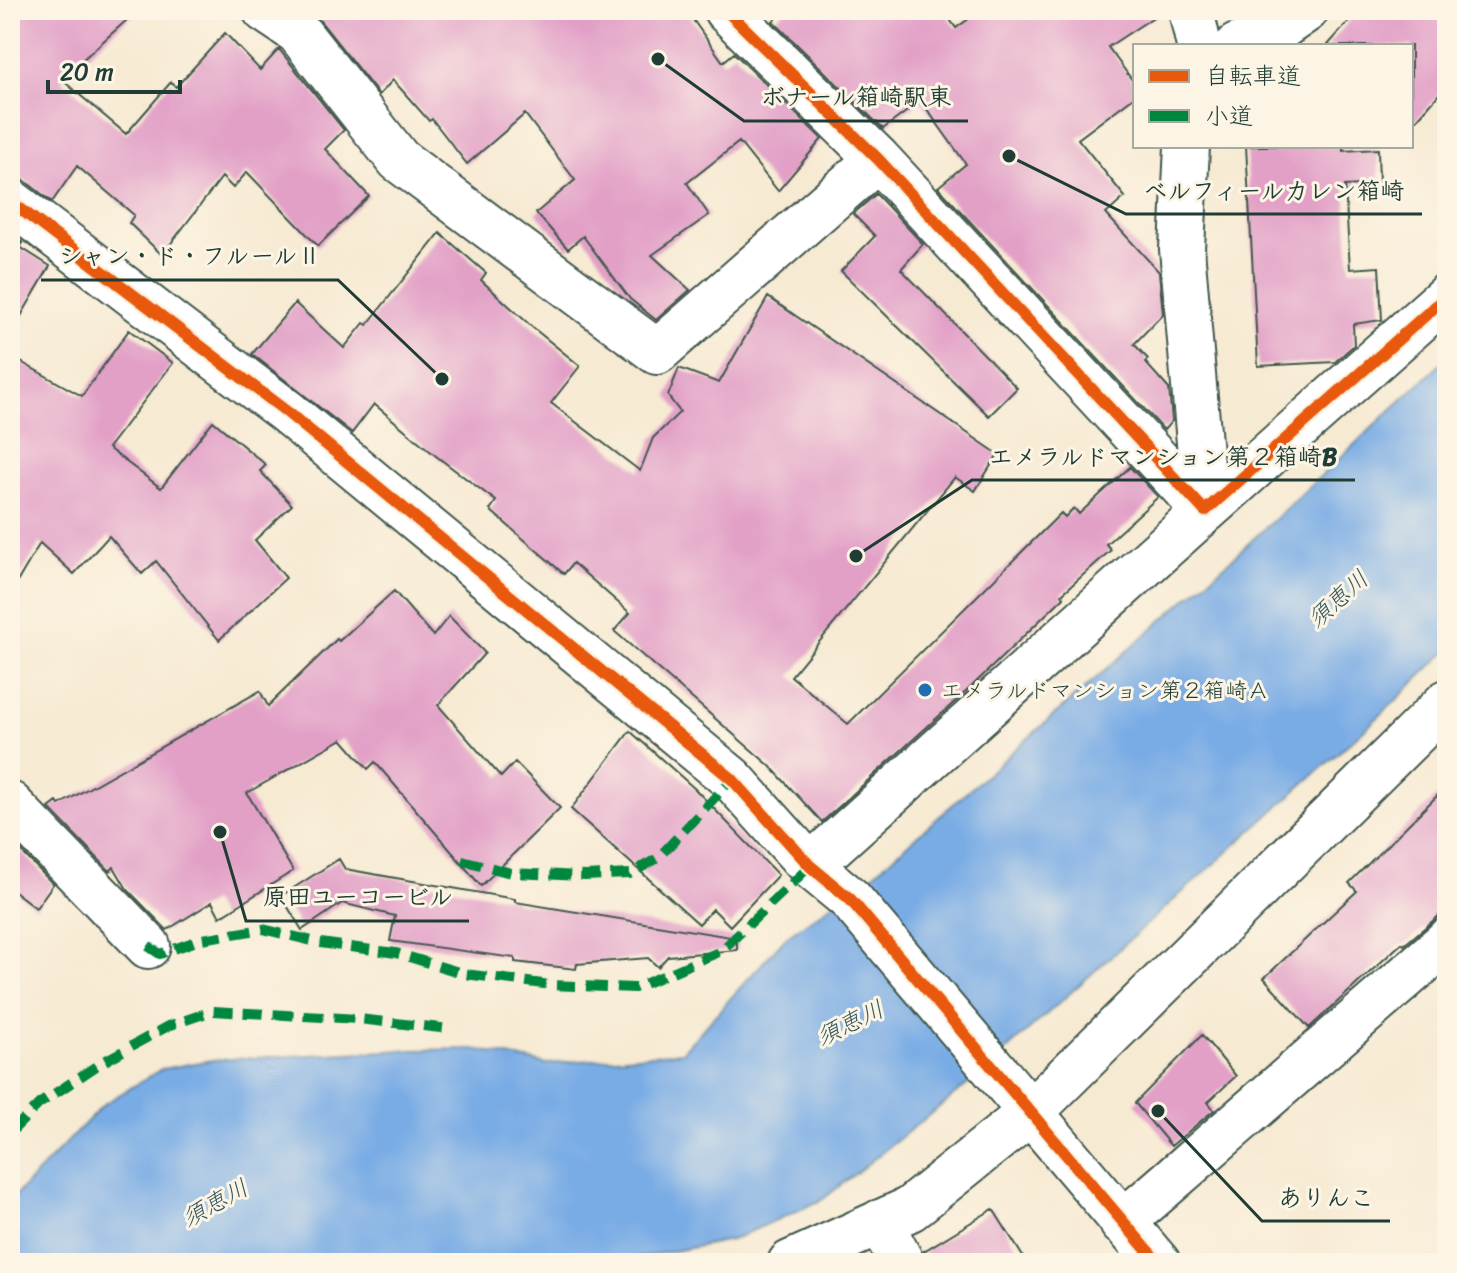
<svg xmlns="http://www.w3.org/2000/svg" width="1457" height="1273" viewBox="0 0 1457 1273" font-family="Sriracha,'Klee One',sans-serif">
<rect width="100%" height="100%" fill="#fcf5e5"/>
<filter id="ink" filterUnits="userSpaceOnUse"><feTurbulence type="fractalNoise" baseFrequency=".0125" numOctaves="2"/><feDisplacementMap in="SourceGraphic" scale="16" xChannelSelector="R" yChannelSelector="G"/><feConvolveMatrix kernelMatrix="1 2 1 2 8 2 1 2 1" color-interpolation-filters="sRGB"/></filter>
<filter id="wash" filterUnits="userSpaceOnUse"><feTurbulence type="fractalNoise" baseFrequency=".006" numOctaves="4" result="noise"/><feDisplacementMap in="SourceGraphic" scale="32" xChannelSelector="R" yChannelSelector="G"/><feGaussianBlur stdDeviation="1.8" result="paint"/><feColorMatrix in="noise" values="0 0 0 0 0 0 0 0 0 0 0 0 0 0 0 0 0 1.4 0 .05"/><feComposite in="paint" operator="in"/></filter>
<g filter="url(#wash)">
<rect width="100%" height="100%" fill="#f7ead3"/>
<!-- water -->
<path fill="#79ace5" stroke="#4c748c" stroke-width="2" d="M1447,358V651L1385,711L972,1081L822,1200L731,1240L638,1258L583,1263H10V1201L104,1104L162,1069L212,1060L406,1050L474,1049L546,1064L682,1052L786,937L868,879L1234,557Z"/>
<g id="blocks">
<!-- building -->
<path fill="#e2a0c7" d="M10,10H138L61,79L126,134L171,82L176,87L225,33L260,70L279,49L344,130L325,149L369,196L318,246L247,172L233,188L222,177L162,255L129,223L134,215L77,166L52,202L25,181L10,177Z
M316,10H686L723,62L734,53L822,139L778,191L739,142L687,183L709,215L652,255L690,290L656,320L630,299L583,236L568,249L536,213L575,180L525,114L467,164L432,119L429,121L393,80L379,95L314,13Z
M785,10H943L956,28L981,10H1164L1108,47L1135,84V96L1078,139L1125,197L1106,214L1159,272L1163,314L1134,344L1148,359L1145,362L1169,389L1172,421L1164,430L938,187L966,164L921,101L883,129L773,21Z
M1359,10H1447V85L1411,126V46H1327Z
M1246,146H1343V151L1378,149L1379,184L1345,186L1350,269L1379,267L1382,320L1353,324L1354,345L1335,362L1258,366Z
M876,194L923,244L901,269L1017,388L989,416L841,271L875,236L853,214Z
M10,232L23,243L20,247L50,266L10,335Z
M440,233L486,273L481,280L532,327L580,366L551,403L640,471L653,438L680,412L668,396L679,368L719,383L768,297L998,454L975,491L955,477L791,676L848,724L1061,513L1065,517L1074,508L1079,514L1130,467L1158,497L1106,544L1111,550L1062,594L1064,597L969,689L822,822L770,766L614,631L630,613L573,563L564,574L490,510L496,501L436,456L374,404L352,433L252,354L295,303L344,348L364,323L367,325Z
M129,330L173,363L108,448L161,488L213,421L266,465L260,471L292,505L255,540L286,578L219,640L156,561L142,574L109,536L74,574L40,543L10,594V356L82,396Z
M394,591L433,636L449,616L485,653L438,705L501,777L515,762L560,808L481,886L375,762L368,769L342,739L247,793L293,871L220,917L212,902L167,930L127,889L114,867L110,871L49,808L57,802L59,805L260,691L268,706L337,639L339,641Z
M630,731L695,789L778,875L730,926L713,909L699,924L571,809Z
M1447,786V909L1404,945L1402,943L1309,1028L1264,978L1357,891L1349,883Z
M10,840L53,884L36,908L10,888Z
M339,859L345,869L515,899V902L737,938V950L668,956L658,967L648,958L577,964L576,969L515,962V958L390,941L395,916L342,903L302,930L281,896Z
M1202,1035L1236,1076L1208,1102L1214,1110L1171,1146L1135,1103Z
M993,1209L1027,1263H927L924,1251Z"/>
</g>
</g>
<g filter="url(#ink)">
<use href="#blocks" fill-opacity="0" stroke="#3f574c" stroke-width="2"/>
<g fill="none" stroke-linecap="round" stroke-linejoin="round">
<!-- minor casing -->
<g stroke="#3f574c" stroke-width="48">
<path id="minor" d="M265,10L298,32L399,160L657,352L878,159
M726,10L878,159L1205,511L1447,296
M1191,10L1199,46
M1237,46L1283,26L1306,10
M10,201L287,412L732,779L810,866L850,899L1158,1263
M10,804L148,946
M810,866L1205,511L1182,249L1187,146
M880,1222L902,1263
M1122,1223L1447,941
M790,1263L910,1209L1031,1112L1447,702"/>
</g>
<!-- minor -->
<use href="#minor" stroke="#fff" stroke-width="44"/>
<!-- quiet -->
<path stroke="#00873e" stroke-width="10" stroke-dasharray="20 10" stroke-linecap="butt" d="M462,860L511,873L585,876L630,874L658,858L732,779
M148,946L160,954L202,939L263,929L320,943L396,953L465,974L551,985L635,988L721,951L810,866
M10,1133L39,1104L101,1063L168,1026L212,1011L359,1019L450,1029"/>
<!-- cycleway casing -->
<g stroke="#fcf5e5" stroke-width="17">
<path id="cycleway" d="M726,10L878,159L1205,511L1447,296
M10,201L287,412L732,779L810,866L850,899L1158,1263"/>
</g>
<!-- cycleway -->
<use href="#cycleway" stroke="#e8590c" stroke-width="12"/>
</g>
</g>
<!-- markers -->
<circle fill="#1f6fb2" stroke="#fcf5e5" stroke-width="3" cx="925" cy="690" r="8"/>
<g text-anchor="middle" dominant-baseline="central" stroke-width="6" stroke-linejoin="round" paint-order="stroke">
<!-- poi labels -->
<g font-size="22" fill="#1f3d34" stroke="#fcf5e5" text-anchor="start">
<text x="941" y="690">エメラルドマンション第２箱崎Ａ</text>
</g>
<!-- water labels -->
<g font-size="24" font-style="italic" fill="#365960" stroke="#fcf5e5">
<text transform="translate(1338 599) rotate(-42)">須恵川</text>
<text transform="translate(850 1023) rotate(-26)">須恵川</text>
<text transform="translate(215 1203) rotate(-29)">須恵川</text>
</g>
</g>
<!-- callouts -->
<path fill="none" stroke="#1f3d34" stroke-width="3" d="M658 59L744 121H968M1009 156L1126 214H1422M442 379L338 280H41M856 556L972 480H1355M220 832L246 921H469M1158 1111L1262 1221H1390"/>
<g fill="#1f3d34" stroke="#fcf5e5" stroke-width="3">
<circle cx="658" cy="59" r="8"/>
<circle cx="1009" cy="156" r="8"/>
<circle cx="442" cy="379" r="8"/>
<circle cx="856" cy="556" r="8"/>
<circle cx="220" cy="832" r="8"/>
<circle cx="1158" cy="1111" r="8"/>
</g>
<g font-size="24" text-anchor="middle" font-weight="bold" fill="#1f3d34" stroke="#fcf5e5" stroke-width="6" stroke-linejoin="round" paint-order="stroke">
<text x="856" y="105">ボナール箱崎駅東</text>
<text x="1274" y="199">ベルフィールカレン箱崎</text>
<text x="190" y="264">シャン・ド・フルールⅡ</text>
<text x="1163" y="465">エメラルドマンション第２箱崎B</text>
<text x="358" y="905">原田ユーコービル</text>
<text x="1326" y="1206">ありんこ</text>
</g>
<!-- margin -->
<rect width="1457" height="1273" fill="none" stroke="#fcf5e5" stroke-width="40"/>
<!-- legend -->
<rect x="1133" y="44" width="280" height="104" fill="#fcf5e5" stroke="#a4ab9e" stroke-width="2"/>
<rect x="1149" y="70" width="40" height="12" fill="#e8590c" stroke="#a4ab9e" stroke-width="2"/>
<text x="1205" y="84" font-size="24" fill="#1f3d34">自転車道</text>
<rect x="1149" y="110" width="40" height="12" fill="#00873e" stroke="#a4ab9e" stroke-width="2"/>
<text x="1205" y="124" font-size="24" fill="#1f3d34">小道</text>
<!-- scale -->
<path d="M48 80v12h132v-12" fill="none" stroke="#1f3d34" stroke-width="4"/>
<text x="60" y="80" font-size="24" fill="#1f3d34" stroke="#fcf5e5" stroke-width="6" paint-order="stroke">20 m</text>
</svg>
